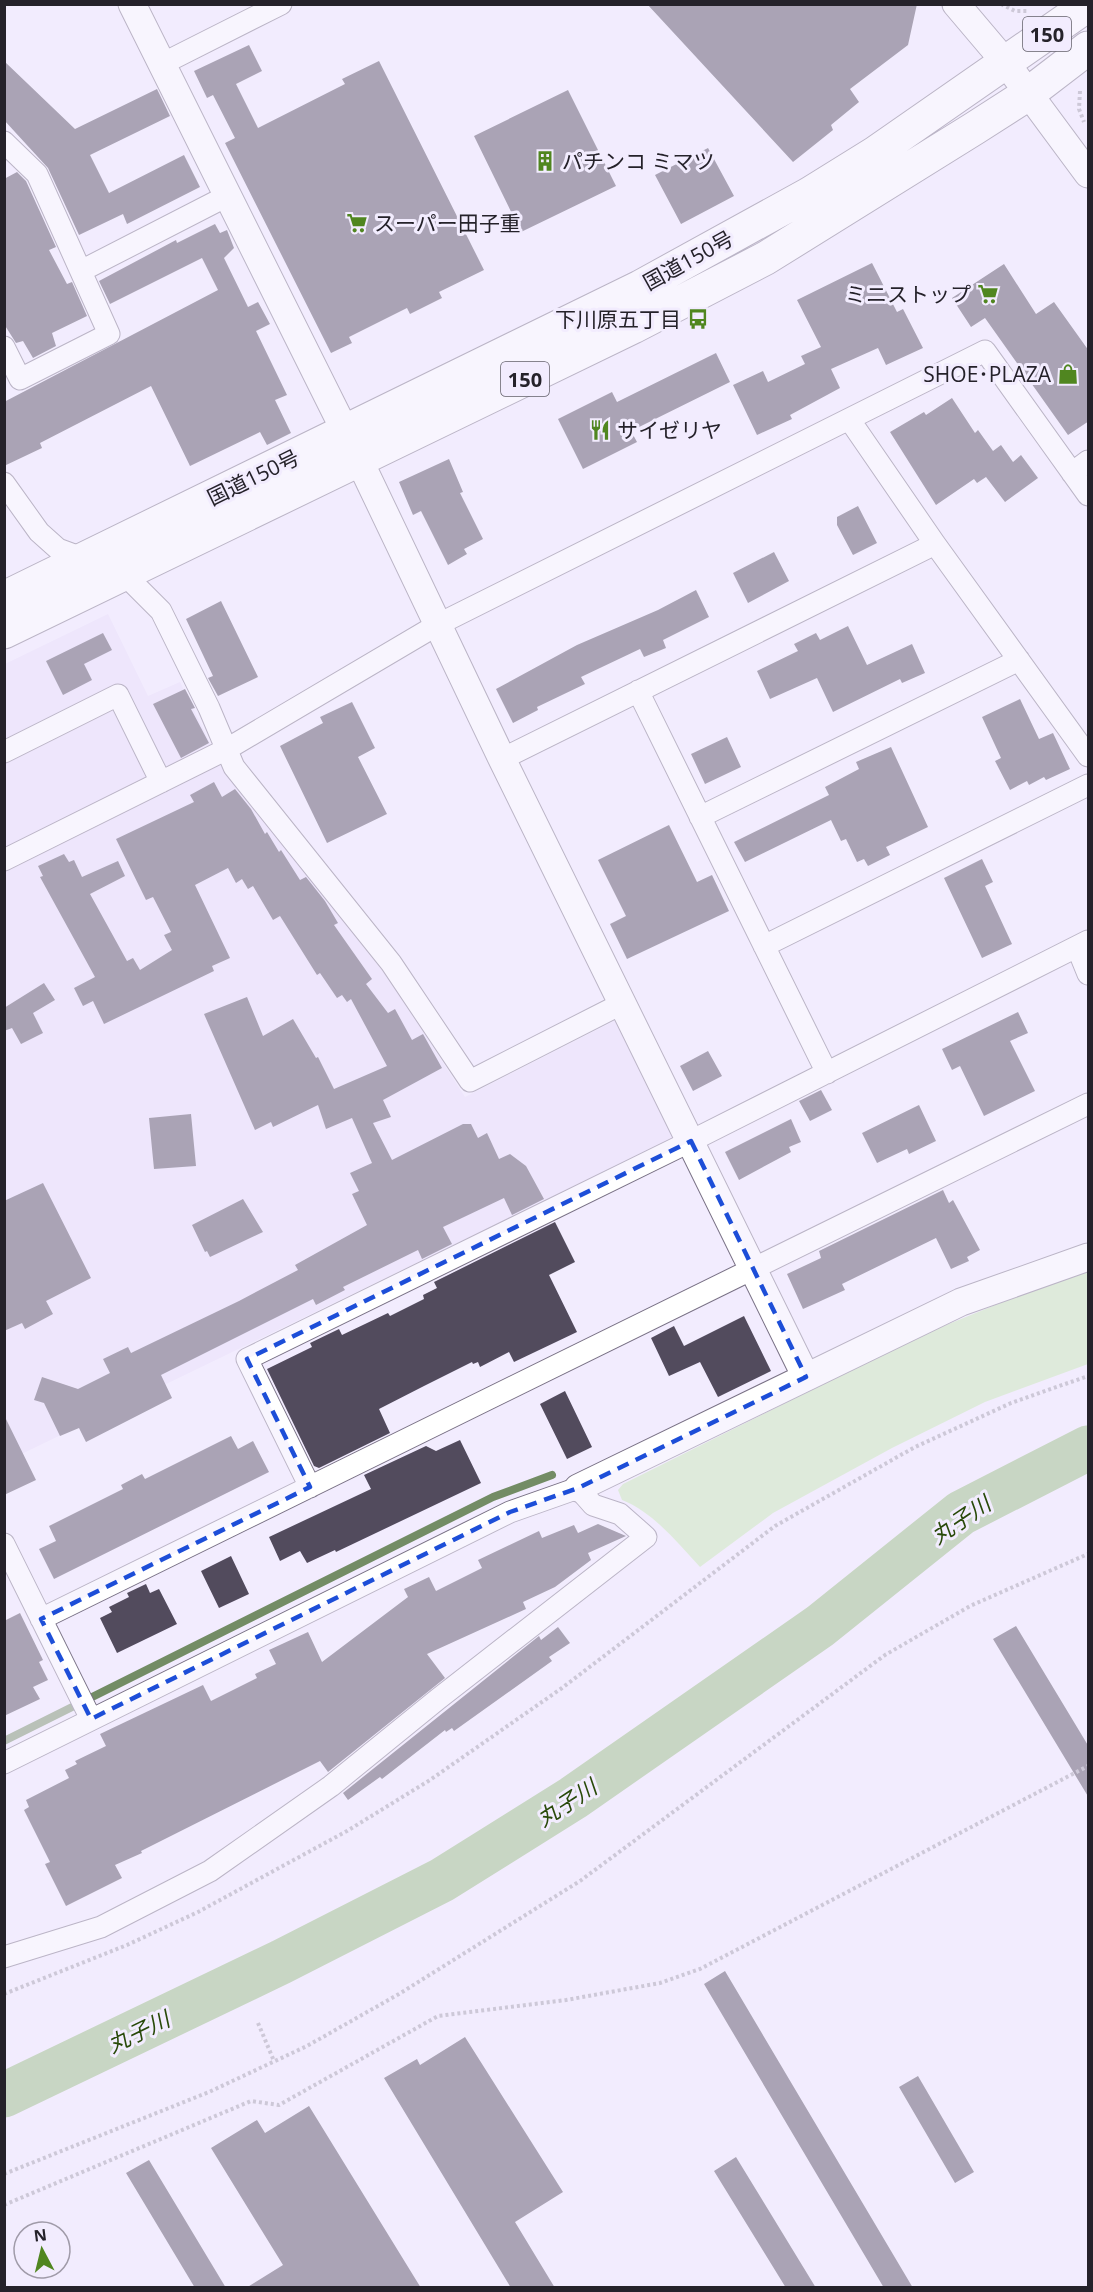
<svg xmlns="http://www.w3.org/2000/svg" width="1093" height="2292" viewBox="0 0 1093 2292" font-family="'Open Sans','Noto Sans JP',sans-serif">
<rect width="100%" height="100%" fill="#f2ecfe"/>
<!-- built -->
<path fill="#e8ddfa" d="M108,614L148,696L180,682L212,747L5,849V664Z
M221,764L394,986L465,1097L620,1018L679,1136L5,1462V872Z"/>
<!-- green -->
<path fill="#c6e7b2" d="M1088,1271V1364L985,1402L892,1448L773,1513L700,1567C678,1543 653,1512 622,1500L618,1490L623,1484L924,1334L1015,1297Z"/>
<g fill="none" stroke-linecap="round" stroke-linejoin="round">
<!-- stream -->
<path stroke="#738c65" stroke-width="8" d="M4,1741L493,1497L552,1475"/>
<!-- river -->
<path stroke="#95ba7e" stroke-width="45" d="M4,2095L281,1962L442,1880L573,1798L820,1626L961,1513L1088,1448"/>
</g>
<!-- building -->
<path fill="#524b5d" d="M647,4H917L908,45L850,89L859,102L831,125L833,130L793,162Z
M249,45L262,71L236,84L258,128L345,84L342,79L379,61L484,270L439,292L442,298L410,314L407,308L349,337L352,343L331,353L225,143L235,138L213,95L207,98L194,71Z
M4,61L75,129L157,89L170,116L90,155L109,193L184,155L200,187L127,224L123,214L79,235L48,168L4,120Z
M568,90L616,186L521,232L474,136Z
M708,148L734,196L681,224L655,175Z
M17,172L26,181L56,247L49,250L67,284L72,282L87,316L52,333L56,346L33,358L23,341L16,343L4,324V179Z
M215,224L220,233L227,230L234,248L224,258L248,307L258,302L270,324L256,331L287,395L275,400L291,433L267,445L260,432L190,466L151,386L40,443L42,448L4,466V402L218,290L202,258L110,304L99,281L176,240L177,243Z
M872,263L897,312L903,309L923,348L886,365L878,348L831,369L840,388L790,415L792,419L757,435L733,385L763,371L768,382L805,364L801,356L821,347L797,300Z
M1004,264L1036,314L1054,302L1089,351V421L1068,435L985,318L971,327L952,298Z
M716,353L730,382L631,431L637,442L583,469L558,419L612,392L617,402Z
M952,398L975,433L978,430L993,451L1001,445L1013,462L1021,455L1038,478L1005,502L986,477L977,483L974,479L936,505L890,432L924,412L926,415Z
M449,459L463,492L460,493L483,539L464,549L467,554L448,565L421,511L413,515L399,482Z
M858,506L877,543L853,555L837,525V517Z
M774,552L789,581L748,603L733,573Z
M696,590L709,617L663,640L666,648L644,657L640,649L581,677L585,684L537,707L538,710L513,723L496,689L577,645L658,610Z
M221,601L258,677L218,696L208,678L213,676L186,619Z
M848,626L867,665L912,644L925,673L902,683L900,679L833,712L817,678L770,699L757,671L798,651L794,644L816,633L820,640Z
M103,633L112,650L84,664L92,680L63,695L46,661Z
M185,689L195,708L191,709L209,743L181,758L153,704Z
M1020,699L1039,739L1053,733L1070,769L1046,780L1044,777L1029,785L1027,781L1010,790L995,761L1001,758L982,717Z
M352,702L375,748L358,757L387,814L327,843L280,746L323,723L320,717Z
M727,737L741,767L705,784L691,754Z
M891,747L928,827L886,847L890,855L868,866L864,859L857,862L846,839L841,841L831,820L745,862L734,842L829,795L825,787L859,769L856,762Z
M214,782L222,797L235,789L251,809L265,834L267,832L279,852L281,850L300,880L306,877L325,901L338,923L334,925L372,979L366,984L388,1013L395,1009L412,1040L423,1034L442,1068L383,1100L391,1117L373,1123L392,1160L463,1124H471L478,1138L487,1133L499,1159L510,1154L526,1166L544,1199L512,1215L504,1198L443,1227L452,1244L422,1259L418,1250L343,1287L345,1290L316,1305L313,1299L161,1375L172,1398L86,1442L79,1428L60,1436L44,1403L34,1400L42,1377L78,1389L110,1373L103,1359L128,1347L131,1353L239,1301L298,1270L295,1265L367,1225L352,1194L359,1191L350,1173L372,1163L352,1118L326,1129L318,1105L273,1127L271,1122L255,1130L204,1014L247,997L263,1036L293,1019L316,1058L318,1057L334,1089L387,1066L351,999L347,1002L342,995L337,998L320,973L317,975L280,916L273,920L253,886L248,889L242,879L236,883L228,868L195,885L230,958L212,966L214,971L104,1024L93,1001L83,1006L74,988L95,977L40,877L43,876L38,866L64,854L69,862L74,860L82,877L118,861L125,876L90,894L127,961L133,958L140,970L172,950L164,935L171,932L153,897L146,900L116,839L194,802L190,795Z
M669,825L697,882L712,875L729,911L627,959L610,924L626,916L598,860Z
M982,859L993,882L985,886L1012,944L982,958L944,878Z
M44,983L55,1000L33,1013L43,1033L21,1044L12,1028L4,1031V1008Z
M1018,1012L1028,1033L1010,1041L1035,1091L984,1116L960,1066L952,1070L942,1049Z
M708,1051L722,1076L693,1091L680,1066Z
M821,1090L832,1110L810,1121L799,1101Z
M919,1105L936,1141L909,1154L907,1149L877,1163L862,1133Z
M191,1114L196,1166L154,1169L149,1118Z
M791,1119L801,1142L789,1147L791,1152L739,1180L725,1152Z
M43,1183L91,1278L46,1301L53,1314L25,1329L22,1323L4,1331V1201Z
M943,1190L949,1203L953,1200L980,1250L967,1257L969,1261L951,1269L936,1238L842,1284L845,1290L803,1309L787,1274L821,1258L819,1251Z
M243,1199L263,1232L210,1257L207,1251L205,1252L192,1225Z
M555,1222L575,1262L549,1275L577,1332L514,1362L509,1352L480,1367L478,1362L473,1364L472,1362L424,1386L379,1409L390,1433L319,1468L314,1466L267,1369L312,1347L310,1343L339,1329L342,1335L388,1313L390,1316L424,1299L423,1295L437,1288L434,1282Z
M744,1316L771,1371L718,1397L700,1362L669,1376L651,1338L674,1326L684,1346Z
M565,1391L592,1447L567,1459L540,1404Z
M4,1415L36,1480L4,1495Z
M231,1436L238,1449L253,1441L269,1472L54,1579L39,1549L56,1541L49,1526L123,1489L121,1485L142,1474L145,1479Z
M460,1440L481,1483L336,1552L335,1550L307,1563L300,1551L280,1561L269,1537L371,1489L364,1475L426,1446L436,1451Z
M598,1524L626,1536L588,1553L591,1560L555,1587L523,1602L526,1609L427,1654L445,1678L328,1772L320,1761L141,1851L142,1853L115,1865L122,1878L66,1906L45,1864L50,1862L24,1810L29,1807L26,1800L69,1778L65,1770L77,1764L75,1761L106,1746L100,1734L203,1685L211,1701L257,1678L255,1674L276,1664L269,1650L308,1632L322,1662L408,1597L404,1589L429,1577L436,1591L482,1568L478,1560L539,1531L542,1538L574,1525L578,1533Z
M231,1556L249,1594L219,1608L201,1571Z
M146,1584L150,1593L159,1589L177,1624L117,1653L100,1618L112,1612L109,1607L129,1597L127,1593Z
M20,1613L43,1660L39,1662L48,1680L33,1687L40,1699L4,1716V1621Z
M1016,1626L1089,1747V1798L993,1639Z
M558,1627L570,1643L549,1657L552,1661L454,1731L452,1728L446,1732L445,1730L382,1779L380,1777L348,1800L343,1793L539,1636L541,1640Z
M725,1971L913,2288H884L704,1984Z
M465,2037L563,2192L515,2222L555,2288H511L384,2078L417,2059L420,2065Z
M918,2076L974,2172L955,2183L899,2087Z
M309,2106L421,2288H246L283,2265L211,2148L257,2120L265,2133Z
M736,2157L816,2288H786L714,2171Z
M149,2160L226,2288H195L126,2173Z"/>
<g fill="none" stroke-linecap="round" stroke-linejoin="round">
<!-- minor casing -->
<g stroke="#797185" stroke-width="23">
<path id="minor" d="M162,64L281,4
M4,142L37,174L109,334L20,379L4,347
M81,271L227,196
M849,419L935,544L1088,756
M1072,473L1088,461
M4,483L39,532L58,549L85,559
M125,575L161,611L209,708L234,767L391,963L470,1081L623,1003
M638,691L827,1073
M4,752L118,695L161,782
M502,759L935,544
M700,817L1019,660
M4,860L227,749L437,625L985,351L1088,495
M764,946L1088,785
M1077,947L1088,974
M310,1487L247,1359L691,1141L1088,941
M4,1544L91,1719
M41,1619L1088,1104
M4,1763L510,1512L578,1488L593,1505L620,1514L646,1537L438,1699L331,1786L210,1871L101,1927L4,1957"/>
</g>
<!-- tertiary casing -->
<g stroke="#797185" stroke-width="29">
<path id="tertiary" d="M132,4L352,445L502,759L806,1377
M956,4L1006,63L1088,174
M578,1488L961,1302L1088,1257"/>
</g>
<!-- trunk casing -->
<g stroke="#797185" stroke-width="35">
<path id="trunk" d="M4,598L640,287L809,194L875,153L1088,5
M4,632L633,327L766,258L975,128L1028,94L1088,48"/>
</g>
<!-- path -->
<path stroke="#a19caa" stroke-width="4" stroke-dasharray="3 3" stroke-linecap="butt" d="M1001,4L1015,11H1028
M1080,91L1079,109L1084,122
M4,1994L127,1945L198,1912L347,1831L430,1780L562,1688L775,1526L915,1447L1011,1403L1088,1376
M258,2023L274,2061
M4,2174L209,2092L307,2046L399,1994L580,1881L885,1655L970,1606L1088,1554
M4,2205L251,2101L279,2105L438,2016L566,2000L660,1983L700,1969L1088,1766"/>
<!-- minor -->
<use href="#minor" stroke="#fff" stroke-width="21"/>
<!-- tertiary -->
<use href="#tertiary" stroke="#fff" stroke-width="27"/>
<!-- trunk -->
<use href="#trunk" stroke="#fff" stroke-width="33"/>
</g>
<!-- marked area -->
<path d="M0 0H1093V2292H0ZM691,1141L806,1377L578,1488L510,1512L91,1719L41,1619L310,1487L247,1359Z" fill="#f2ecfe" fill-opacity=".55" fill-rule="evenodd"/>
<path fill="none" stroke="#1d4ed8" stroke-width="4.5" stroke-dasharray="12 8" stroke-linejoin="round" d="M691,1141L806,1377L578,1488L510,1512L91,1719L41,1619L310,1487L247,1359Z"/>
<!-- icons -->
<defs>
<g id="building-bare" transform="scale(1.62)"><path d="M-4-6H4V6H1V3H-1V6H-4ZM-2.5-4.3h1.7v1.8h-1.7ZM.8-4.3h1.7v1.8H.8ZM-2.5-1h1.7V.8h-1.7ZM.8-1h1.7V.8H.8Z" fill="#508620" stroke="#f2ecfe" stroke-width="2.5" paint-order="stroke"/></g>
<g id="supermarket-bare" transform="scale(1.62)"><path d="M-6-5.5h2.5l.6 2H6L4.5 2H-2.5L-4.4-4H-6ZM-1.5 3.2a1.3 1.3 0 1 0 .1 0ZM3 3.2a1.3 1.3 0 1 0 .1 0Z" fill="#508620" stroke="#f2ecfe" stroke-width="2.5" paint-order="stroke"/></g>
<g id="bus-bare" transform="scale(1.62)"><path d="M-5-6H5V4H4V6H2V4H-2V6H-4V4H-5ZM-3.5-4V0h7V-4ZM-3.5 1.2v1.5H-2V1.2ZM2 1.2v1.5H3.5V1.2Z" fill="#508620" stroke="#f2ecfe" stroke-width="2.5" paint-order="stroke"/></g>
<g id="shop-bare" transform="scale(1.62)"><path d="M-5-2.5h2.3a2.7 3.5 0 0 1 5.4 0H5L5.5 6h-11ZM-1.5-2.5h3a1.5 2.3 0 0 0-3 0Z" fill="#508620" stroke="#f2ecfe" stroke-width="2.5" paint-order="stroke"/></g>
<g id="restaurant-bare" transform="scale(1.62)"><path d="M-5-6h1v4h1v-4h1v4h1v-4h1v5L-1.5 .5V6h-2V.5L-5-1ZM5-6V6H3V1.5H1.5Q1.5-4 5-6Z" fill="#508620" stroke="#f2ecfe" stroke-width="2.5" paint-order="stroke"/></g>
</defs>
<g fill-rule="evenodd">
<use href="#building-bare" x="545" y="161"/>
<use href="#supermarket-bare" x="357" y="223"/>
<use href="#supermarket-bare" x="988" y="294"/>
<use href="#bus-bare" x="698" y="319"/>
<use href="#shop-bare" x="1068" y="374"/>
<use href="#restaurant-bare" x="600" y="430"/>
</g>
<g text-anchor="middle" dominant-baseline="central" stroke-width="6" stroke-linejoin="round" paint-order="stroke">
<!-- shield labels -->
<g fill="#f2ecfe" stroke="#625f6a" stroke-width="1.5">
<rect x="1023" y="17" width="48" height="34" rx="4.5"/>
<rect x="501" y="362" width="48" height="34" rx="4.5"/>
</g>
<g font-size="20" font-weight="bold" fill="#25222a">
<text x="1047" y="34">150</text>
<text x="525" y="379">150</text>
</g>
<!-- poi labels -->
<g font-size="21" fill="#25222a" stroke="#f2ecfe" text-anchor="start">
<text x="562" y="161">パチンコ ミマツ</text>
<text x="374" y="223">スーパー田子重</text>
<text x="971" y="294" text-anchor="end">ミニストップ</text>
<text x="681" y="319" text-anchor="end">下川原五丁目</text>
<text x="1051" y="374" text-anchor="end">SHOE･PLAZA</text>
<text x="617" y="430">サイゼリヤ</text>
</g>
<!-- street labels -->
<g font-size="21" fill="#25222a" stroke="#f2ecfe">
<text transform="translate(688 260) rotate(-29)">国道150号</text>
<text transform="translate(253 477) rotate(-26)">国道150号</text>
</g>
<!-- water labels -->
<g font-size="22" font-style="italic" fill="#294a0a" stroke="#f2ecfe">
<text transform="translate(960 1519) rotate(-34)">丸子川</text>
<text transform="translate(566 1802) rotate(-33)">丸子川</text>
<text transform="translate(138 2031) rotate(-26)">丸子川</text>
</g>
</g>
<!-- border -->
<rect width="1093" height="2292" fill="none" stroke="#25222a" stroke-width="12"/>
<!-- north arrow -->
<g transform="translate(42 2250) rotate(353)"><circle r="28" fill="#f2ecfe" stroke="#a09ba9" stroke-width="1.5"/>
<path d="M0-4.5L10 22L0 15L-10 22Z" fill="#508620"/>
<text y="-9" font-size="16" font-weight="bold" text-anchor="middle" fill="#25222a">N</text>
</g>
</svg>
